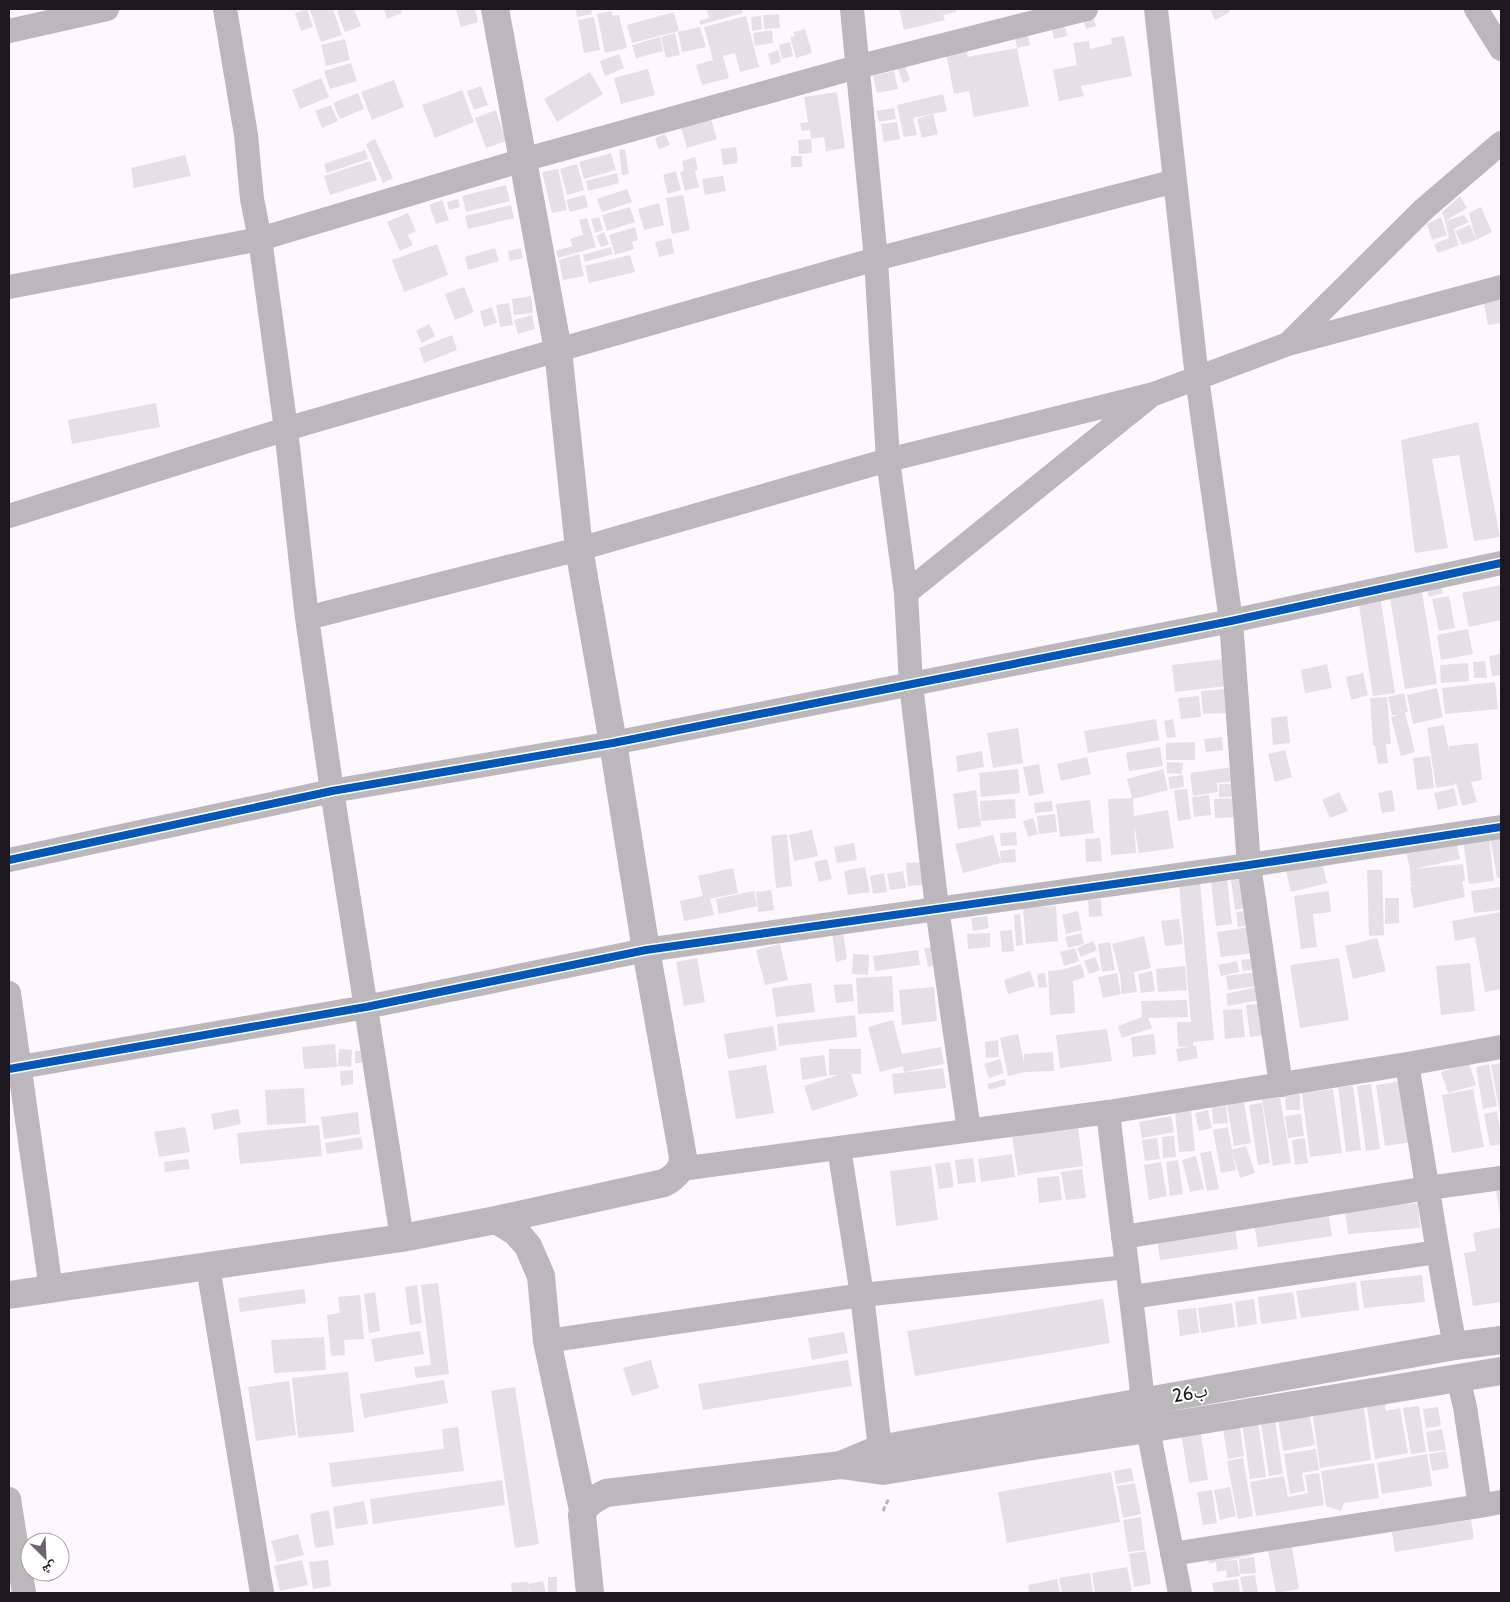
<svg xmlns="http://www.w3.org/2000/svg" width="1510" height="1602" viewBox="0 0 1510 1602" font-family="Cabin,'Noto Naskh Arabic',sans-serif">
<rect width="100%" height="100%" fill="#fdf8fd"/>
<!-- building -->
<path fill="#e4e0e4" d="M307,9L313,27L301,31L295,13Z
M313,9H329L330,11L333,10L342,35L321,42L310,10Z
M344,9H354L361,26L345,32L337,11Z
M384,9H401L402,13L387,19Z
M456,9H475L478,22L461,27Z
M576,9H591L592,14L577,17Z
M712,9H741L743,13L700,25L699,21L709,18L707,10Z
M899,9H956V12L943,15L945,20L904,30Z
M1210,9H1229L1230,12L1215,20Z
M611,11L613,16L619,15L627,48L605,53L597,14Z
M674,12L679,31L632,43L627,25Z
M779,14L780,28L764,29L763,15Z
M1092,14L1096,26L1086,29L1082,17Z
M746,16L759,67L740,72L735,53L723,56L729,78L702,85L696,65L713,60L704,27Z
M761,16L762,29L752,31L751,17Z
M594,17L600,50L584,53L578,20Z
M1063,19L1067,36L1054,39L1050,21Z
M700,27L706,47L682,52L678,32Z
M805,29L812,53L796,58L790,37L795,36L793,32Z
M772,30L773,43L755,46L753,33Z
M675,33L680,55L666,58L661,37Z
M1028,35L1030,45L1017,48L1029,106L974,117L969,91L954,94L946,53L968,49L967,57L1017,48L1015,37Z
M1124,36L1132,76L1081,86L1084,96L1059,101L1053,70L1077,65L1073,43L1089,41L1090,49L1112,44L1111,38Z
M660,37L663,51L636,58L632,45Z
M345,39L350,60L326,66L321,45Z
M790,42L793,56L782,59L779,45Z
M778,50L781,62L771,65L768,54Z
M619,54L624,68L605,76L600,61Z
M351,63L357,81L330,89L324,71Z
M905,66L910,80L903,83L898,69Z
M648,69L655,95L621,104L614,78Z
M894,71L898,89L877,93L873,76Z
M590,72L603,94L557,122L544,99Z
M321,78L329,97L300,109L292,90Z
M394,80L404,107L372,120L361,92Z
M481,86L488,105L474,110L467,91Z
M462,90L474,122L435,138L422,105Z
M837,92L845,148L826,151L824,137L811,139L810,130L802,131L800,123L808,122L804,97Z
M358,93L364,109L340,119L333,103Z
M943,94L947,111L913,118L917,135L904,137L897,105Z
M331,105L338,121L322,128L315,111Z
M894,108L896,119L879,122L876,111Z
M496,110L506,141L486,148L475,118Z
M933,114L938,134L922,138L917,119Z
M711,119L717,139L687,148L681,128Z
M897,122L900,139L884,142L881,124Z
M665,134L670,145L659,149L655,138Z
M375,139L393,178L383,183L366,144Z
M811,139L812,153L799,154L798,140Z
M736,147L738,163L723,165L721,149Z
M625,149L629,174L622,175L619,150Z
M365,150L368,159L327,173L324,164Z
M611,153L616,170L584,179L579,162Z
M185,155L191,176L134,188L131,168Z
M791,156H802V167H791Z
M695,157L698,169L695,172L699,187L685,191L680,172L684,170L682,161Z
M370,161L377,180L330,195L324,176Z
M577,164L584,190L567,195L560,169Z
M558,169L567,210L552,213L542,172Z
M676,171L681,190L668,194L663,175Z
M617,173L619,183L588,191L586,181Z
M723,176L726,191L705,195L702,179Z
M506,185L510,201L466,212L462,196Z
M627,189L632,202L602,212L597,199Z
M585,195L588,207L570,212L566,200Z
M683,195L690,230L672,234L666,198Z
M1460,196L1467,208L1445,221L1442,212Z
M458,199L460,207L449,210L447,202Z
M442,200L449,220L436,224L429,205Z
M659,203L664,225L644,230L638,209Z
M511,205L514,218L468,229L465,216Z
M630,207L635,222L607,231L602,215Z
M1481,207L1492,232L1476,240L1462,245L1455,231L1470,225L1476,240L1469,213Z
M408,213L416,231L408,235L413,245L400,251L387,222Z
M1464,215L1469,222L1454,229L1453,227L1459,245L1438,253L1434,244L1449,238L1445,221Z
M599,217L603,230L595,233L591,219Z
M1441,217L1447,235L1432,240L1427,224Z
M587,218L596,247L558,258L556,251L572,246L570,239L583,235L579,220Z
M635,227L638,240L632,242L634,249L615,255L609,235Z
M604,232L609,244L601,247L596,236Z
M671,238L674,253L659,257L655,242Z
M437,244L448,275L404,292L392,260Z
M611,247L613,254L585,262L583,255Z
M495,248L499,261L468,270L465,257Z
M521,248L523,258L510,261L508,251Z
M579,254L584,276L563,280L559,260Z
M630,255L635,272L589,283L585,266Z
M464,287L474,312L455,320L445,294Z
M531,296L533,313L514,315L512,299Z
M1501,297V323L1488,325L1483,299Z
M509,303L513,325L500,327L496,305Z
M492,307L497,323L484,327L480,311Z
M532,315L535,329L518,334L514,320Z
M429,324L435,336L422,343L416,331Z
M452,335L457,350L424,363L419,348Z
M156,403L160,427L72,444L68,420Z
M1478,422L1500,537L1474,541L1459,455L1432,459L1448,548L1415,553L1401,440Z
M1439,580L1443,593L1429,597L1425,585Z
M1501,585V620L1469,627L1462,593Z
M1421,586L1437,684L1405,689L1389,592Z
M1380,595L1395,693L1373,696L1358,599Z
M1449,596L1455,628L1439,631L1432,599Z
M1468,629L1473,654L1441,660L1437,635Z
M1501,654V675L1492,676L1489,656Z
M1224,659L1227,686L1175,692L1172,665Z
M1485,661L1487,678H1474L1473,662Z
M1468,663L1469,681L1441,683L1440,665Z
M1327,664L1332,688L1305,693L1301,670Z
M1363,673L1368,695L1351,700L1346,677Z
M1495,682L1498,709L1445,714L1442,688Z
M1437,688L1443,717L1413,724L1407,695Z
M1225,689L1227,713L1203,714L1201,691Z
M1404,693L1408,712H1405L1415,752L1401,756L1391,717L1398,715H1392L1388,697Z
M1199,696L1201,717L1181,719L1178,698Z
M1387,697L1391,744H1386L1388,763L1378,764L1375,745H1373L1370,698Z
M1287,716L1290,743L1273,745L1271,718Z
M1156,719L1159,740L1088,753L1084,731Z
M1173,719L1176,737L1167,738L1164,721Z
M1444,725L1449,752V746L1478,743L1482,780L1471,782L1477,802L1462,806L1456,783L1454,784V785L1436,788L1427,728Z
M1018,728L1023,763L993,768L987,733Z
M1222,737L1223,750L1206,752L1204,739Z
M1195,742V760H1166V743Z
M1160,747L1163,766L1129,771L1126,753Z
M1285,750L1292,777L1275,782L1268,754Z
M982,751L984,767L958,772L956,756Z
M1430,756L1434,788L1417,790L1413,758Z
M1087,757L1091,774L1061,781L1057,764Z
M1167,762L1183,763L1182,774L1167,773Z
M1039,764L1044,793L1029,796L1023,767Z
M1233,767L1235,781L1217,783L1218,792L1193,796L1190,773Z
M1018,769L1020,793L981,797L979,773Z
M1163,769L1168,790L1133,799L1134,816L1168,810L1174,848L1139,853L1134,825L1136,853L1111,855L1108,799L1132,798L1127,779Z
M1183,775L1184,787L1170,789L1168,777Z
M1219,784H1236V797H1219Z
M1454,788L1458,805L1438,810L1434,793Z
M1187,789L1191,819L1178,821L1174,790Z
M976,790L981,826L958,829L953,794Z
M1392,790L1395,811L1382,813L1378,793Z
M1339,792L1348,811L1330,818L1322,800Z
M1209,795L1211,815L1194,817L1192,797Z
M1239,798L1240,817L1215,818L1214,799Z
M1015,799L1016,818L981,821L980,801Z
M1090,800L1094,833L1060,837L1056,804Z
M1052,801L1053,811L1035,813L1034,803Z
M1055,814L1057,832L1039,834L1037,816Z
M1033,818L1038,834L1028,837L1023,821Z
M812,830L818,856L794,861L789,835Z
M1016,832L1017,845L1001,846L1000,833Z
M787,834L792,886L776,888L771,836Z
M993,835L1001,863L963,873L955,844Z
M1501,835V878H1497L1490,837Z
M1489,836L1494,881L1469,884L1463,839Z
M1455,837L1460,859L1414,869L1463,864L1465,881H1462L1465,897L1414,908L1410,887L1416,886H1411L1410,869L1405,848Z
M1100,838L1102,861L1086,862L1085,839Z
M854,843L857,860L837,863L834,847Z
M1015,849L1016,862L1001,863L1000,851Z
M827,859L832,879L819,882L814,862Z
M922,862L924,885L908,886L906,863Z
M1322,863L1327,883L1291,892L1286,871Z
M865,867L870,892L848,895L844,871Z
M733,868L738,893L710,899L714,915L684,921L680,901L703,896L698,876Z
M1367,870H1382L1384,935L1369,936Z
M903,871L906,888L890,890L887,874Z
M884,873L887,892L873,894L870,876Z
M1248,877L1252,907L1235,910L1231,879Z
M1227,879L1232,924L1216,926L1211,881Z
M1200,882L1214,1040L1193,1042V1046L1178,1047L1177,1022H1191L1179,884Z
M1500,887L1501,910L1474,913L1471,891Z
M771,890L774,910L758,912L756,892Z
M754,891L757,906L719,914L716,899Z
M1329,891L1331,912L1313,914L1317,947L1301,949L1294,896Z
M1385,898H1399V923L1385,924Z
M1101,899L1102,916L1089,917L1088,900Z
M1056,906L1058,941L1026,944L1023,908Z
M1251,910L1253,925L1238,927L1236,912Z
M1078,911L1082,930L1066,934L1062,915Z
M1501,912V989L1485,992L1475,937L1455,941L1452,921Z
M1020,914L1023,945L1016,946L1014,915Z
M987,916L989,928L973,931L971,918Z
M1179,919L1183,944L1165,946L1161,921Z
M1250,927L1254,953L1221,957L1217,932Z
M1012,930L1014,951L1002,952L1000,931Z
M843,931L847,959L836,962L832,933Z
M990,933V947L968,949L967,934Z
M1081,933L1084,944L1068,948L1065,937Z
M1144,936L1151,968L1127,974L1134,973L1137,992L1122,994L1120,975L1112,944Z
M1377,938L1386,971L1353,979L1345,946Z
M1093,941L1097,950L1081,957L1077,948Z
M1110,942L1115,970L1102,972L1098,944Z
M780,944L788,980L765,985L756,950Z
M932,947L936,965L928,967L924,948Z
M1075,948L1079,961L1064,966L1060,952Z
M918,950L920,965L875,971L873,956Z
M853,954L869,955L868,975L852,974Z
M1095,957L1100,970L1089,974L1084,961Z
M697,958L705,1002L684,1006L676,962Z
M1257,958L1259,969L1243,971L1241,960Z
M1339,958L1349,1020L1300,1028L1290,965Z
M1237,961L1239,972L1221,976L1218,965Z
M1470,963L1475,1011L1441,1015L1436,966Z
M1081,964L1085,977L1073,981L1075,1013L1050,1015L1048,971L1061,970Z
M1185,966L1187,990L1158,992L1156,969Z
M1030,971L1035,986L1008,994L1004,980Z
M1152,971L1155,991L1141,993L1138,974Z
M1257,972L1258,986L1228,990L1226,976Z
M1045,973L1047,987L1039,988L1037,974Z
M1117,973L1121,994L1103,998L1098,977Z
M892,976L894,1012L858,1014L856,978Z
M811,983L815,1012L776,1017L772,988Z
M852,984L854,1001L836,1003L834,985Z
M934,987L937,1021L902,1025L899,990Z
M1257,987L1260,1000L1228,1006L1226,994Z
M1187,1000L1188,1017L1148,1018L1152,1028L1122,1038L1118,1026L1142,1017L1141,1001Z
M1261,1004L1264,1035L1250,1037L1246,1005Z
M1242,1009L1245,1037L1225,1039L1223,1010Z
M855,1015L857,1037L779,1046L777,1024Z
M893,1020L902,1054L941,1047L944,1064L904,1072L903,1066L880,1072L868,1027Z
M773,1026L777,1050L728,1059L724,1034Z
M1107,1029L1112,1061L1060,1068L1056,1035Z
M1018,1034L1024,1062V1054L1053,1052L1054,1071L1025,1072L1008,1076L1000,1038Z
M1154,1034L1156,1054L1133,1057L1131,1037Z
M998,1040L999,1057L986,1058L985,1042Z
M335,1044L337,1067L304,1069L302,1047Z
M1192,1046H1196L1198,1058L1178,1062L1176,1049Z
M339,1049L352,1050L351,1067L338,1066Z
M829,1049H861V1074H851L858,1096L812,1111L804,1086L838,1075H829Z
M355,1051H365V1063H355Z
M824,1055L827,1076L802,1080L800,1058Z
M1000,1059L1004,1073L989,1078L984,1064Z
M1469,1063L1476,1085L1448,1093L1441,1072Z
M1501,1063V1113H1500L1491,1065Z
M1489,1064L1497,1106L1483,1109L1476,1067Z
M766,1065L774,1113L736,1119L728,1071Z
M943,1068L946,1088L894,1094L892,1074Z
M353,1070V1084L341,1086L340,1071Z
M1005,1079L1006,1085L989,1090L987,1084Z
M1403,1081L1412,1142L1385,1146L1376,1085Z
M1371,1084L1380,1149L1366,1151L1357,1086Z
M1353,1086L1361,1150L1346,1152L1338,1087Z
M304,1088L306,1123L267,1125L265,1090Z
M1333,1089L1342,1153L1310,1157L1302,1093Z
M1473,1089L1484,1147L1452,1153L1442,1095Z
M1279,1090L1291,1163L1273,1166L1261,1093Z
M1285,1094H1300V1110H1286Z
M1244,1102L1251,1143L1234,1146L1227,1105Z
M1262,1103L1270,1163L1258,1165L1249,1105Z
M1226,1106L1228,1123L1213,1124L1212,1107Z
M238,1109L241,1124L214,1130L211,1114Z
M1191,1110L1195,1151L1179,1152L1175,1112Z
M1208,1110L1212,1128L1199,1131L1195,1113Z
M1497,1111L1501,1135V1144L1490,1146L1484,1114Z
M358,1112L360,1134L324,1139L321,1117Z
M1301,1114L1304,1136L1288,1138L1285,1116Z
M1171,1116L1174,1132L1142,1138L1139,1122Z
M319,1125L322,1156L240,1164L237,1133Z
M185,1127L190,1152L159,1157L154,1132Z
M1228,1127L1232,1150L1246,1146L1255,1173L1240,1178L1232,1151L1236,1170L1221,1173L1213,1130Z
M1078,1128L1083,1166L1018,1175L1012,1137Z
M1174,1136L1176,1157L1163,1158L1162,1137Z
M361,1137L363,1149L327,1154L325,1143Z
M1157,1138L1160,1159L1145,1161L1142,1140Z
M1305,1138L1308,1163L1295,1165L1292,1140Z
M1211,1151L1219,1189L1207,1191L1200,1153Z
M1012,1154L1015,1177L981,1182L978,1159Z
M1196,1156L1204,1189L1190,1192L1182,1160Z
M973,1158L976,1182L958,1184L955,1160Z
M188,1159L190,1169L165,1172L164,1162Z
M1178,1160L1183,1194L1170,1196L1166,1162Z
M950,1162L954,1187L939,1189L935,1164Z
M1161,1162L1167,1196L1149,1200L1144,1165Z
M931,1166L938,1220L896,1226L890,1171Z
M1082,1169L1086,1198L1066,1200L1061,1172Z
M1059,1176L1062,1200L1039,1203L1037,1178Z
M1501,1190V1213L1500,1214L1496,1191Z
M1418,1203L1420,1228L1348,1234L1345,1209Z
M1328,1211L1332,1236L1258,1247L1254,1223Z
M1501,1227V1302L1473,1306L1464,1253L1476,1251L1473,1233Z
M1235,1228L1238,1249L1160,1260L1157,1238Z
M1422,1275L1425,1302L1364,1308L1360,1281Z
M1356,1282L1359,1310L1301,1318L1296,1291Z
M438,1283L449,1374L416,1378L414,1367L431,1365L421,1285Z
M417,1285L422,1323L410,1325L405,1287Z
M304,1289L306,1303L240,1312L238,1298Z
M375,1292L380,1331L369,1333L364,1294Z
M1293,1292L1297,1319L1261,1324L1258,1297Z
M360,1295L364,1339L344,1340L345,1355L331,1356L327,1315L340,1313L338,1297Z
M1103,1299L1110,1343L915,1376L907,1331Z
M1254,1299L1257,1324L1238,1327L1235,1302Z
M1232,1303L1235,1327L1201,1333L1198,1308Z
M1196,1308L1199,1333L1180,1336L1177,1310Z
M420,1331L424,1354L375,1362L371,1339Z
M844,1332L848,1353L812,1360L808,1338Z
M324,1337L326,1370L274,1373L271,1340Z
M651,1360L659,1388L632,1396L623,1368Z
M848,1360L852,1386L703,1410L698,1384Z
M348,1372L354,1432L298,1438L292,1378Z
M444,1380L448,1403L364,1418L360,1394Z
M289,1381L296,1435L256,1441L248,1387Z
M515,1387L539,1544L515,1548L491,1391Z
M1384,1399L1386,1411L1400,1408L1408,1453L1375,1459L1366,1402Z
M1363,1401L1371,1460L1320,1468L1312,1409Z
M1419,1406L1426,1452L1411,1454L1403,1408Z
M1438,1407L1441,1426L1426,1428L1423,1409Z
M1309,1412L1315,1445L1283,1451L1278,1418Z
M1274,1415L1283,1474L1269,1476L1260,1417Z
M1239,1421L1244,1456L1228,1459L1222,1424Z
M1258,1421L1266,1477L1250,1479L1242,1423Z
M1199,1423L1208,1480L1189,1483L1180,1426Z
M458,1427L464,1471L332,1487L329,1463L444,1449L442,1429Z
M1442,1429L1446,1450L1429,1452L1426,1432Z
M1316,1449L1319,1470L1302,1473L1305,1491L1290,1494L1284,1454Z
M1446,1451L1449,1468L1432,1471L1429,1454Z
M1427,1454L1432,1486L1382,1494L1377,1463Z
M1243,1458L1253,1516L1238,1519L1227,1461Z
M1374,1463L1379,1498L1344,1503L1341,1511L1326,1506L1321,1471Z
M1131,1468L1134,1481L1116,1484L1114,1471Z
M1111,1472L1120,1522L1007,1543L998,1492Z
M1319,1473L1324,1505L1256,1516L1250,1482L1284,1476L1288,1497L1308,1493L1305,1475Z
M502,1480L505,1505L373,1524L370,1499Z
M1135,1483L1141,1514L1123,1518L1117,1486Z
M1230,1487L1236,1516L1220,1520L1214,1490Z
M1212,1490L1217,1523L1203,1525L1197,1492Z
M364,1501L368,1524L336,1529L333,1507Z
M329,1510L334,1545L315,1548L310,1514Z
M1141,1517L1145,1550L1128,1552L1123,1520Z
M1471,1520L1474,1539L1395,1552L1392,1532Z
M298,1534L304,1555L277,1562L271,1541Z
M1250,1541L1253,1555L1224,1561L1237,1560L1240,1576L1227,1578L1226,1570L1217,1572L1216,1562L1209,1564L1207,1549Z
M1292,1547L1299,1589L1276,1593L1268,1551Z
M1146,1551L1151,1584L1134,1587L1129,1554Z
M1254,1557L1256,1573L1240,1574L1239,1559Z
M302,1560L308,1585L280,1591L274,1566Z
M328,1560L331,1586L313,1589L309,1562Z
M1127,1567L1132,1591L1118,1593H1095L1092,1573Z
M1090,1573L1093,1593H1062L1059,1578Z
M1255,1575L1258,1593H1243L1240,1577Z
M548,1577H557V1593H548Z
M1057,1579L1060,1593H1029L1028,1585Z
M1238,1579L1240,1593H1214L1212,1583Z
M543,1581L546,1593H530L528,1585L529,1593H512L511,1583L528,1582V1584Z"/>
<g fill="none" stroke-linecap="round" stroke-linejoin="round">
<!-- path -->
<path stroke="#b6b3b6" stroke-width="3" stroke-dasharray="5 2.5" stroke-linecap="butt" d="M883,1511L889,1498"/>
<!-- minor -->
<path stroke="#bbb7bb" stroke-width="24" d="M225,9L246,135L252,199L260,239L286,429L307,618L332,791L402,1238
M852,9L876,259L888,460L906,593L911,684L937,908L969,1130
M1156,9L1197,378L1231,621L1249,865L1281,1085
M1476,9L1501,49
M9,31L107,9
M9,287L260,239L523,160L857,67L1086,9
M1290,342L1424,209L1501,143
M9,516L286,429L558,350L876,259L1175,181
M906,593L1148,398
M307,618L579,549L888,460L1154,394L1288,344L1501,287
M9,860L332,791L613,743L1231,621L1501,563
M9,993L51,1289
M1407,1064C1423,1158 1437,1253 1455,1346
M9,1069L366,1007L646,950L1249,865L1501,827
M1108,1112C1119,1209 1133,1305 1143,1402
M839,1148L862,1295L882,1466
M681,1169L1108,1112L1407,1064L1501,1047
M1123,1237L1428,1188L1501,1178
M208,1267L262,1593
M1132,1297L1437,1252
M547,1341L862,1295L1127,1267
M1458,1378L1465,1407L1480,1506L1501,1502
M1148,1429L1180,1593
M9,1499L24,1593
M1172,1554L1480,1506"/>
<!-- tertiary -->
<path stroke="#bbb7bb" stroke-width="28" d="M495,9L558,350L579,549L613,743L646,950L683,1157C683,1170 675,1177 664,1183L496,1220
M9,1295L402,1238L496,1220L516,1232L528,1246L541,1276L547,1341L583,1510"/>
<!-- trunk -->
<path stroke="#bbb8bb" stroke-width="28" d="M841,1465L879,1449L1455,1346L1501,1340
M590,1593L582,1515C584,1504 596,1498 606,1493L841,1465L883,1471L1033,1446L1148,1429L1501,1371"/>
<!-- cycleway casing -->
<g stroke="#fff" stroke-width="11">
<path id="cycleway" d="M9,860L332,791L613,743L1231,621L1501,563
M9,1069L366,1007L646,950L1249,865L1501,827"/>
</g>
<!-- cycleway -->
<use href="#cycleway" stroke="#0057b8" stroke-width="8"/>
</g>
<g text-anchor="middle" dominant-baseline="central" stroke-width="4" stroke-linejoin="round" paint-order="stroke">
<!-- street labels -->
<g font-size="19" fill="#1d181d" stroke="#fff">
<text transform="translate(1190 1393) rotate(-10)">26ب</text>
</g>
</g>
<!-- border -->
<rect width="1510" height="1602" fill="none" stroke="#1d181d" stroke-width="20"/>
<!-- north arrow -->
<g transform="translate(45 1557) rotate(156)"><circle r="24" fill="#ffffff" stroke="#a5a3a5"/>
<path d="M0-4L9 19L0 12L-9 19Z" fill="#6b666b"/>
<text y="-8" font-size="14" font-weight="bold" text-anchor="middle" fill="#1d181d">ش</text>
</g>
</svg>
